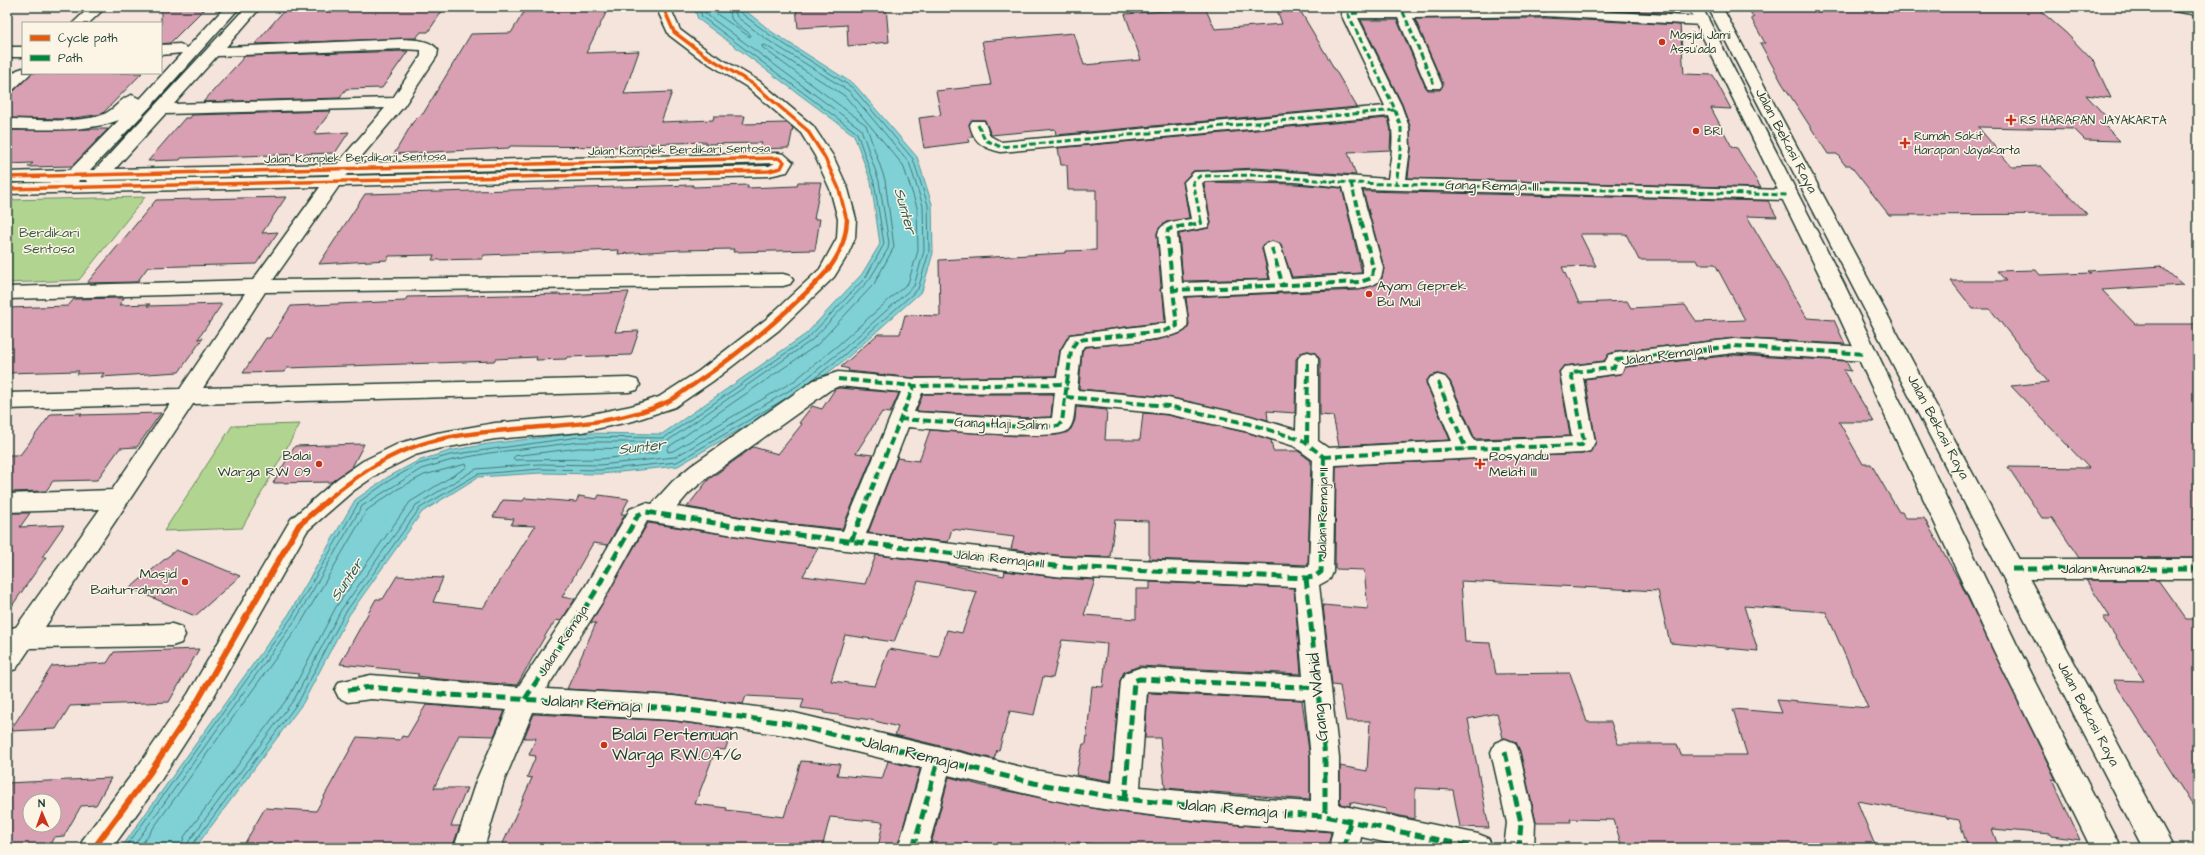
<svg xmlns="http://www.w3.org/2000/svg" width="2205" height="855" viewBox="0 0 2205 855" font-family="'Architects Daughter',sans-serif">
<rect width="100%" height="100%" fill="#f5e4db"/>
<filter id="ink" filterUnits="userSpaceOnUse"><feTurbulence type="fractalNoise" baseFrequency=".025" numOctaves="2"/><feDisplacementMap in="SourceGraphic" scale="8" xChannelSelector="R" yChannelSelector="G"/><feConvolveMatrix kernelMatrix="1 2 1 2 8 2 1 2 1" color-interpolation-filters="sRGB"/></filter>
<g filter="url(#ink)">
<!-- green -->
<path fill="#b1d590" stroke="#688962" d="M145,197L79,280L7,283V200Z
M300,424L242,528L164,531L232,426Z"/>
<!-- water -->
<path fill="#80d1d6" stroke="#599695" d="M694,7H741L772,32L855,85L917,157L932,204L933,253L922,291L847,358L802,393L678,466L601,474L540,473L478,477L422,512L349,615L303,703L195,848H121L289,614L355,500L388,477L418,461L449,451L488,444L579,433L662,434L806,334L862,274L880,244L871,182L854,135L698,19Z"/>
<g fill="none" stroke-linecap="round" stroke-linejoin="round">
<!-- shore -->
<path stroke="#467875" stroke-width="1" d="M710,7L711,10L750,37V34L732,20L727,7
M738,7L741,13L770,35L853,88L913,159L928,205L929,252L918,289L844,355L812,380
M765,45L845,96L903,165L917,207L918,251L908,283L837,346L794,381L673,451L668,452L667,448L817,345L874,284L894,247L885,180L866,125L763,48L762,46Z
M580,448L656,449L658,451L656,453L600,459L515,460L513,458L515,456Z
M125,848L292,617L359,502L390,480L419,464L450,455L579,437L664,438L809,337L866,277L884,244L874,182L857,133L702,17L699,7
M132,848L296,619L362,506L421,469L452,460L489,453L579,442H666L812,340L869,280L888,249L889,243L879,181L861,129L706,14L704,7
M139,848L301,623L367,510L396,490L424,475L466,464L467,467L410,502L336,607L290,695L184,837L181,848
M187,848L189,841L295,698L341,610L416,505L476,469L539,464L600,465L675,457L797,386L841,351L914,286L924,251L923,206L909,162L849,91L766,39L737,17L733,7
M192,848L193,844L299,701L345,613L420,508L478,474L540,469L600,470L677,462L790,396"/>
</g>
<!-- building -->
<path fill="#d8a0b2" stroke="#1f3d34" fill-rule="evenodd" d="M161,7H206L170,43L161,44Z
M287,7H445L428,32H421L416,38L255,44Z
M527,7H609L586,53L639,51L624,94L672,92L661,122L713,120L714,116H745L743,124L787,123L793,128L789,148L760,149L762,143L706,144V142L647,144L646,146L625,147L510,146L509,148L394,154L413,122L421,114H423L471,34L511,33Z
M796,7H886L889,42L848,46L847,25L798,28Z
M1276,7H1298L1357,107L1056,135L1055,129L991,135L985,120H972L969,124L973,137H968L970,142L924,148L919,118L941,115L936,91L991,85L982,41L1074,33L1084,65L1141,60L1125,14L1205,8L1215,29L1282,24Z
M1554,7H1678L1679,14Z
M1747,7H2036L2066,33L2094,62L2111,98L2086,95L2110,121L2099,120L2120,141L2085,140L2074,129L1978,127L2012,167L2041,166L2087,214L1889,215L1850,165H1845L1837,154H1828L1782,83L1760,43H1765L1751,18H1754Z
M1545,18L1680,25L1684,74L1713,75L1731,109L1711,108L1732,147L1737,148L1761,188L1408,178L1411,149L1410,126L1402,104L1361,20H1397L1425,86L1428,90H1440L1443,84L1415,19Z
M408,51L382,88L346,89L340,98L203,102L245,56Z
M32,73H142L102,114L67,119L7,118V93L14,91Z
M331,111L314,134L349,132L335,153L181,158L180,160L148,161L185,118H190L192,115Z
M1388,118L1391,131L1390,150L1348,152L1356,175L1256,168L1193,171L1183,182L1189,218L1166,222L1159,228L1157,233L1161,287L1160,290L1163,295L1165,322L1070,334L1060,350L1056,376L914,378L848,371L849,369L841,367L878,334H900L905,315L940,316L939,260L1065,253V251L1096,250V190H1068L1067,165H1061L1058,148Z
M86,129H108L72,166L28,167L33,163L7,164V130Z
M798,182H821L814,219H820L815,250L733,252L734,249L680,250L618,254L619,250L484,255L482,259L432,260L434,255L389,256L387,260L319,264L365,194L693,185V187L748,185L747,188L797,186Z
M1205,182L1295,184L1342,188L1362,273L1292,277L1280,243L1272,241L1265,243L1262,248L1269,279L1183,281L1179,234L1209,228L1211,223L1204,184Z
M1363,191L1768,201L1777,217L1747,216L1807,318L1834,320L1845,344L1734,338L1616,352L1609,354L1604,361L1564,366L1559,372L1570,436L1475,439L1450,381L1445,376L1438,374L1430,376L1426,383L1450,440L1339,446L1333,416L1320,415V359L1315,353L1308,351L1301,353L1296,359L1295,413L1267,411L1268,420L1168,397L1079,389L1082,351L1085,347L1157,340L1182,333L1188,328L1189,324L1186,297L1360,290L1377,284L1382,278L1384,268ZM1580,234H1626L1639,260H1697L1699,264H1715L1745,320L1697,322L1685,305L1631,308L1627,301L1579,303L1562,267L1596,266Z
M286,197L262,233L278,232L256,264L148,267L137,282L87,283L156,200Z
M2161,266L2183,285L2102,290L2135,324H2198V558H2079L2052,518H2042L2008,467L2089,468L2011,386L2048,382L1990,309H1973L1951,281H2006L1997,271L2036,270L2040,275L2091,273L2088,271Z
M629,292L615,332L639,331L631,355L567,357L566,359L536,360L537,357L495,359L494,361L287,368L284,372L243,373L266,338H270L291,306L405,301L407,297L561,294L560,295Z
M124,298L119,305L150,304L147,306L222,304L198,339L203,338L179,372L101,377L104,373L77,374L79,371L7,373V308L68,306L74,299Z
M1734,355L1846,361L1851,371L1843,370L1874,422H1839L1863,464H1871L1899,512H1902L1905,518H1924L1959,580L2056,780L2052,779L2080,840L2052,836L2051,834L1992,829L1999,848H1968L1959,820L1947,818L1946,816L1857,801L1876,848L1622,847L1614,820L1570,819L1571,822H1536L1520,751L1516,742L1503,738L1497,713L1468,719L1489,828L1460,827L1453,790L1415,788V819L1386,813V809L1351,802L1350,806L1340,804V766L1367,771L1370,721H1346L1340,686L1332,685L1323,605L1368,609L1364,570L1335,569L1336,466L1582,454L1590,452L1596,442L1585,379L1621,374L1626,367ZM1461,581L1658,591L1670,643L1758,651L1744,606L1826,612L1868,708L1777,700L1782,713L1733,709L1747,755H1681L1677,744H1618L1611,722H1587L1570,673L1496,674L1490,643L1465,642Z
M839,388L899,393L890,413L882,412L856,453L873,455L842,529L765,521L687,507L708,480L753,447L778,454L802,424L799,423L812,406L822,409L835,389Z
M923,394H1053L1051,417L1023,418L916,411Z
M1076,407L1107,410L1105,440H1140L1143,413L1168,415L1249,433L1271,440L1273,451H1298L1311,461L1308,565L1149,559V521L1115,520L1110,557L1063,556L1011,549L1014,537L952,529L948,542L868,533L897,458L919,461L930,430L1017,436L1057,435L1067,432L1071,429L1075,420Z
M82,413L80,415L161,413L137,447L120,448L97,480L53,481L46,491L7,492V455H20L51,414Z
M364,444L352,467L331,482L273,483L295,446Z
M599,495L629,499L621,514H625L608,545L593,543L562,597L575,599L561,621L556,620L548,631L517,685L440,679L417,676L419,674L398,672L399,670L340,664L376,599H383L397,576L443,578L433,602L483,608L535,526L511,525L514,519L493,517L503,500L523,501L525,498L576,502L579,496L597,499Z
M7,513H30L20,527L64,525L42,557H46L7,613Z
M648,523L818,548L803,576L865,584L876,555L941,563L1004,576L1005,571L1063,578L1095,580L1084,615L1136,619V589H1150V582L1294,588L1301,674L1139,666L1124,672L1120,681L1111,781L1076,775L1083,744H1086L1092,686L1103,687L1107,644L1062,640L1053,678L1043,677L1034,715L1010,711L999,750H997L994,759L895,735L898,727L871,720L824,713L825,711L801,708L804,699L746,696L743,704L673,695L567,689L596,623H591ZM918,581L977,592L962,633L947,630L939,657L889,649L875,686L831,681L845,635L894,642Z
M176,550L240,576L195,616L130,588Z
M2086,580H2158L2186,619H2198V814L2113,680L2144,681L2103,617H2110Z
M199,649L169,702L70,706L56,729L10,731L52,666L107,663L114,652Z
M1148,693L1302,700L1310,758V800L1165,788L1160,738H1145Z
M426,705L505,711L494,736L459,735L434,788H467L451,826H460L452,848H242L265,808L316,811L357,737L400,740L402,736L407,737Z
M534,714L673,721L733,729L725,750L716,749L695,804L727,808L726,810L784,817L801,761L840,764L837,775L882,779L888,761L920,769L897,848H878L883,822L830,817L822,848H647L595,843L593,848H501L532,778L527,777L536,756L529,755L536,738H524Z
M949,777L987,787L1103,810L1200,822L1331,832L1328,848H1132L1077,842L1076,848H930Z
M111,778L96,805L81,806L64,836L54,837L48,848H7V783ZM30,801H54V825H30Z"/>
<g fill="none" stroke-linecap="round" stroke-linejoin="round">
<!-- minor casing -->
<g stroke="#1f3d34" stroke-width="3">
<path id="minor" d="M90,7H106L89,23H73Z
M225,7H240L152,105L90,170H95L246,7H261L226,47L402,39C414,40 430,39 438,50L437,56L404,106L356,163L778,153L784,154L793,162L787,172L769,176L339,186L273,280L783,274L790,276L793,280L790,284L783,286L265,292L203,388L629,378L637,380L640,385L637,390L629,392L193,404L45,627L172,624L181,627L185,635L181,643L172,646L30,648L16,669L7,672V629L16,627L100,509L7,512V494L112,490L170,404L7,409V393L180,389L245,293L7,299V287L253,280L320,187L7,194V184L61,182H7V172L70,170L119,120C84,133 44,129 7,129V119C35,119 75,124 102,115C114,111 120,98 132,95L140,99L182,53L161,55V45L180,44L187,48ZM402,49L421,50V56L393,98L174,104L217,56ZM385,108L337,164L115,169L165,114ZM775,163L769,166L346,176L348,174ZM330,174L328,176L103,181L105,180ZM79,180H86L87,182H78Z
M656,7H670L680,30L708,51L759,81L813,126L833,156L848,189L856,219L855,238L847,256L834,277L779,330L713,381L675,407L633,421L582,432L495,439L437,449L415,455L379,473L353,491L307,531L206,710L159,783L112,848H79L84,838L139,765L188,694L291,519L337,479L363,461L400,443L437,433L495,423L582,416L631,406L659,397L699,371L765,320L820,269L837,238L838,219L830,189L815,156L801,133L747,87L698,57L669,35Z
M1403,8H1545L1702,17L1707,18L1709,21L1707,24L1702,25L1545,16L1413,18L1442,85L1440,88H1428L1426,85L1398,18H1358L1401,105L1409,127L1410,149L1406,179L1789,190L1795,191L1798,195L1795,199L1789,200L1361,189L1383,268C1381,285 1375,284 1360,288L1184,296C1185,304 1189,319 1187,327C1182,341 1100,344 1084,346L1081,351L1077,390L1168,398L1250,416L1296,430L1298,359L1301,354L1308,352L1315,354L1318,359V441L1328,448L1452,441L1427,382L1431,377L1438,375L1445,377L1449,382L1474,441L1572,437L1560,372L1564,367L1605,362L1609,355L1616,353L1734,339L1866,347L1873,349L1876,354L1873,359L1866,361L1734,353L1625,366L1621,373L1583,378L1595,442L1590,451L1582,453L1335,465L1333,572L1330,579L1319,585L1339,758V805L1478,834L1488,838L1493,848H1412L1361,837L1359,848H1329L1333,831L1325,830C1259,826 1192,821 1126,812C1066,805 1007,789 948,775L928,848H898L922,768L786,735L673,720L533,712L504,781L484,848H454L476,781L507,710L371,699L348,702L339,698L335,690L339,682L371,675L518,687L585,587L630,509L646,503L652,504L673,481L691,466L814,380L838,372L914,379L1057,377L1061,351L1070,335L1167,323L1164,294L1161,290L1163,287L1158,234C1161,220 1179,221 1191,219L1184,182L1194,172L1256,170L1388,179C1391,157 1396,136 1389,116L1001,152C984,148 974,143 970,125L972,121H984L990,136L1001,142L1385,106L1341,14L1343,11L1348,10ZM1237,180L1295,182L1343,187L1363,268V274L1291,279L1281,248L1279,244L1272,242L1265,244L1263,248L1271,280L1182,283L1177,233L1208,227L1210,223L1202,183L1205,181ZM839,386L901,392L843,531L765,522L677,507L689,493L707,478L830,390ZM1055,392L1052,418L1023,419L914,412L922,393ZM1075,405L1168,414L1249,432L1294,446L1313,460L1309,567L1063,557L866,534L908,427C932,429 1053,441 1067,431C1074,425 1074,414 1075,405ZM647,521L765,540L1063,577L1295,587L1303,676L1139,668L1125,673L1121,681L1112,783L1034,770L786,711L673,696L546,689L603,601ZM1147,691L1305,699L1311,758V802L1264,799L1140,787Z
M7,47H23V57H7Z
M23,68V73H31L13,90L7,92V79L17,70Z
M2012,559H2198V579H2012L2003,576L2000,569L2003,562Z
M1505,739L1515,743L1519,752L1535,823L1534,848H1504L1507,823L1491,752L1495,743Z"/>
</g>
<!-- tertiary casing -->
<g stroke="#1f3d34" stroke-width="3">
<path id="tertiary" d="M2166,7H2198V15L2168,10Z"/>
</g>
<!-- primary casing -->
<g stroke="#1f3d34" stroke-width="3">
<path id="primary" d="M1688,7H1702L1844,284L2016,643L2121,848H2091L1993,649L1824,284Z
M1708,7H1722L2174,848H2143Z"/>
</g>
<!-- minor -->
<use href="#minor" fill="#fcf5e5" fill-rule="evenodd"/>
<!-- tertiary -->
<use href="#tertiary" fill="#fcf5e5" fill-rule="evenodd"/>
<!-- primary -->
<use href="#primary" fill="#fcf5e5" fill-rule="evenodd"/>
<!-- quiet-far2 -->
<path stroke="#00873e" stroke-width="3" stroke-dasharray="6 3" stroke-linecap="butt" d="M1543,7L1545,12
M1403,12L1434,85
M1358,13L1348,14L1393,105L1401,127V149L1396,184
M978,125L985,140L1001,147L1395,110
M1351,183L1361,221
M1201,221L1193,182L1200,176L1256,175L1351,183L1789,195"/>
<!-- quiet-far1 -->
<path stroke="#00873e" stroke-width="4" stroke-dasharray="8 4" stroke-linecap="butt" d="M1272,248L1283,286
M1171,290L1360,282L1372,278L1373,268L1361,220
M838,379L914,386L1068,384
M1438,382L1466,449
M1066,397L1168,406L1250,424L1302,440L1324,457
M899,419L1023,427L1058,426L1062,422L1071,351L1077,340L1164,331L1177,326L1167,234L1168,230L1172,228L1201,223L1200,220
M1307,443L1308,359
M1324,457L1440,450L1582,445L1584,442L1571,372L1614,368L1616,360L1734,346L1866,354
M867,501L914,386
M1323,501L1324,457"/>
<!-- quiet -->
<path stroke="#00873e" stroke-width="5" stroke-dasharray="10 5" stroke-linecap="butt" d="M851,541L868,500
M2012,569H2198
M1306,578L1325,758V816
M348,690L371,687L450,695L673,708L786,723L1034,783L1125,799L1264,813L1325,816L1478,848
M525,699L594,594L638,515L646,512L765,531L1063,567L1306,578L1314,577L1321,572L1323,500
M1505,752L1521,823L1519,848
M1125,799L1134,681L1139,679L1318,688
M913,848L938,761
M1344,848L1350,821"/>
<!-- cycleway-far2 casing -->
<g stroke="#fcf5e5" stroke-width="5.5">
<path id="cycleway-far2" d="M663,7L674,32L703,54L753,84L807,130L824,156L839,189L847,221
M7,177L778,158L784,162L781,168L769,171L7,189"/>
</g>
<!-- cycleway-far1 casing -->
<g stroke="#fcf5e5" stroke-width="7">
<path id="cycleway-far1" d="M326,501C351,480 377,461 408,449C449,433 497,431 541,427C582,424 629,420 667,402C676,398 684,390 693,385C727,362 761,335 791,307C819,280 845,261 847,220"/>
</g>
<!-- cycleway casing -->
<g stroke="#fcf5e5" stroke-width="8">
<path id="cycleway" d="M94,848L149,774L197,702L299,525L328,500"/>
</g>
<!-- cycleway-far2 -->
<use href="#cycleway-far2" stroke="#e8590c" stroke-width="3.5"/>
<!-- cycleway-far1 -->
<use href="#cycleway-far1" stroke="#e8590c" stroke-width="4.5"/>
<!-- cycleway -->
<use href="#cycleway" stroke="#e8590c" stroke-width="6"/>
</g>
</g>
<!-- markers -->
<g fill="#c8321e" stroke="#fcf5e5" stroke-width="1.5">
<circle cx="1662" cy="42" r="4"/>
<path d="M2009 114h4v4h4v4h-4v4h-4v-4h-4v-4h4z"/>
<circle cx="1696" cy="131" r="4"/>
<path d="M1903 137h4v4h4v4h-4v4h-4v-4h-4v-4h4z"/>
<circle cx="1369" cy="294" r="4"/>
<circle cx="319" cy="464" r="4"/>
<path d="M1478 458h4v4h4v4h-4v4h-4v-4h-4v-4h4z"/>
<circle cx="185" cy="582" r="4"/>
<circle cx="604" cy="745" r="4"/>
</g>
<g text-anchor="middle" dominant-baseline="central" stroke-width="3" stroke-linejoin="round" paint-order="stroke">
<!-- far-poi labels -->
<g font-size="12" fill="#1f3d34" stroke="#fcf5e5" text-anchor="start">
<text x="1670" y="35">Masjid Jami<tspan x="1670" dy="14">Assu'ada</tspan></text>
<text x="2020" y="120">RS HARAPAN JAYAKARTA</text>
<text x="1704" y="131">BRI</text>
<text x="1914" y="136">Rumah Sakit<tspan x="1914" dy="14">Harapan Jayakarta</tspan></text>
</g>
<!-- far-street labels -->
<g font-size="12" fill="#1f3d34" stroke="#fcf5e5">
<text transform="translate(679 150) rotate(-1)">Jalan Komplek Berdikari Sentosa</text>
<text transform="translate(355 158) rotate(-1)">Jalan Komplek Berdikari Sentosa</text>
</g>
<!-- street labels -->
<g font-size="14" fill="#1f3d34" stroke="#fcf5e5">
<text transform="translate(1786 141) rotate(62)">Jalan Bekasi Raya</text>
<text transform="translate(1492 186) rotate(1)">Gang Remaja III</text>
<text transform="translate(1667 355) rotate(-8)">Jalan Remaja II</text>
<text transform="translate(1001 424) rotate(2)">Gang Haji Salim</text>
<text transform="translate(1938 427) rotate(62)">Jalan Bekasi Raya</text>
<text transform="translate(1323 513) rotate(-89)">Jalan Remaja II</text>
<text transform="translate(999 559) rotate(6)">Jalan Remaja II</text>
<text x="2105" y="569">Jalan Aruna 2</text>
<text transform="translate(563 641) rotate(-57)">Jalan Remaja</text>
<text transform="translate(2088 714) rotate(62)">Jalan Bekasi Raya</text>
</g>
<!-- park labels -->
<g font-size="14" fill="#3c5b46" stroke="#fcf5e5">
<text x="49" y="233">Berdikari<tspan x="49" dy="16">Sentosa</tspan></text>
</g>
<!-- poi labels -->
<g font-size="14" fill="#1f3d34" stroke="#fcf5e5" text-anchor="start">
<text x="1377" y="286">Ayam Geprek<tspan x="1377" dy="16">Bu Mul</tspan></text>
<text x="311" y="456" text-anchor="end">Balai<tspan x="311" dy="16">Warga RW 09</tspan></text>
<text x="1489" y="456">Posyandu<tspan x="1489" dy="16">Melati III</tspan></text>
<text x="177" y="574" text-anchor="end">Masjid<tspan x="177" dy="16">Baiturrahman</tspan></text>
</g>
<!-- water labels -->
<g font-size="15" font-style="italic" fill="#325b54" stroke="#fcf5e5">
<text transform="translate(905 211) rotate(74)">Sunter</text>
<text transform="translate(642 447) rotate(-6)">Sunter</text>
<text transform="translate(347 580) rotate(-56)">Sunter</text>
</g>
<!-- near-street labels -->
<g font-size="17" fill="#1f3d34" stroke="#fcf5e5">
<text transform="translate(1318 697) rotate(-96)">Gang Wahid</text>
<text transform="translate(596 704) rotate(4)">Jalan Remaja I</text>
<text transform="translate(915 754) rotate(14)">Jalan Remaja I</text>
<text transform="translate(1233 809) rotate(5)">Jalan Remaja I</text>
</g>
<!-- near-poi labels -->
<g font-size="17" fill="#1f3d34" stroke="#fcf5e5" text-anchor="start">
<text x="612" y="735">Balai Pertemuan<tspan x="612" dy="20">Warga RW.04/6</tspan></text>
</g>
</g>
<!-- margin -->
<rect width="2205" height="855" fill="none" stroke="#fcf5e5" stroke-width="24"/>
<rect x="12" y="12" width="2181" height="831" fill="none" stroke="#1f3d34" stroke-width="1.5" filter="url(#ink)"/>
<!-- legend -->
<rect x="22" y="22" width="140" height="52" fill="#fcf5e5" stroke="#a4ab9e"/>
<rect x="30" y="35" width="20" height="6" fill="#e8590c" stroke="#a4ab9e"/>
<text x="58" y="42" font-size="12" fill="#1f3d34">Cycle path</text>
<rect x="30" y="55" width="20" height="6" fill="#00873e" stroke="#a4ab9e"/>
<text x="58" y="62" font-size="12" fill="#1f3d34">Path</text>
<!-- north arrow -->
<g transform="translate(42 813) rotate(358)"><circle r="19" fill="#fcf5e5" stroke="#a4ab9e"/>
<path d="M0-3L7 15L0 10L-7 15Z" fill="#c8321e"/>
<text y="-6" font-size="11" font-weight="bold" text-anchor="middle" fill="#1f3d34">N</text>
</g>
</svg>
